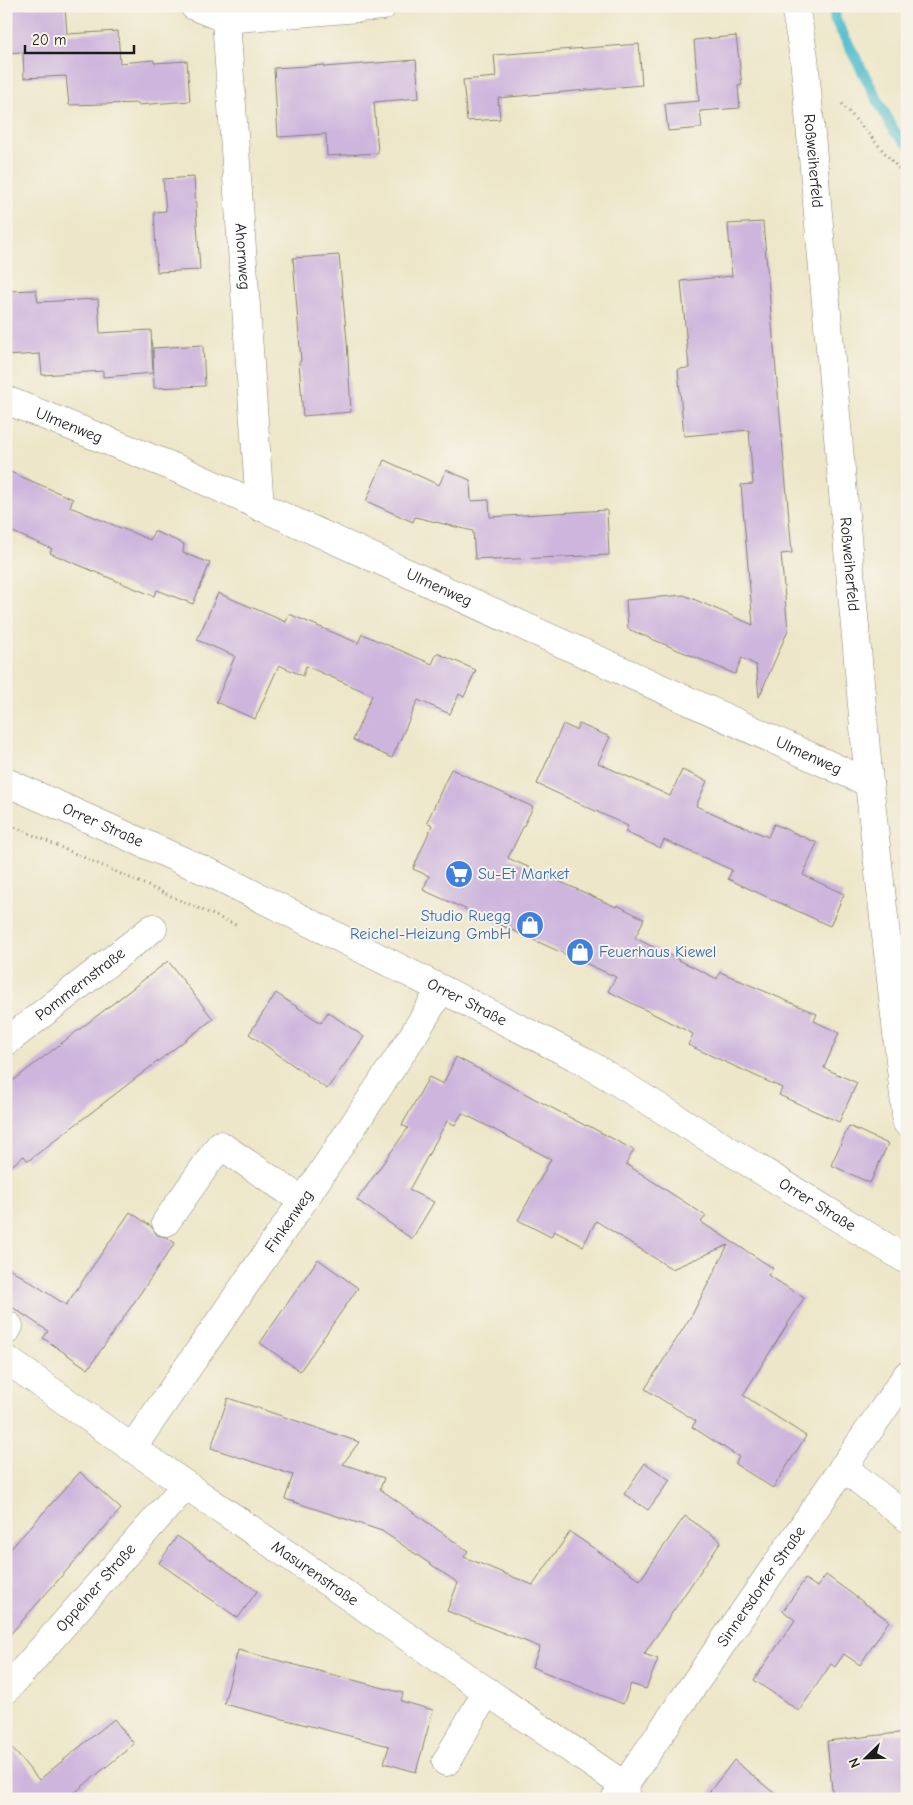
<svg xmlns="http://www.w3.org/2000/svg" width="913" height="1805" viewBox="0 0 913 1805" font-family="'Comic Neue',sans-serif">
<rect width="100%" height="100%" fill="#f7f3e8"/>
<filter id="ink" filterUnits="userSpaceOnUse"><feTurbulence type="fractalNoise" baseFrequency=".02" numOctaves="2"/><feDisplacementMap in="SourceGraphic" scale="10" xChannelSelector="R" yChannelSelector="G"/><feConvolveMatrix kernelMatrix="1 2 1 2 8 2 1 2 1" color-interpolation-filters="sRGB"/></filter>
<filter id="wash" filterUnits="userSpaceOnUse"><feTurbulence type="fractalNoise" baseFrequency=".0096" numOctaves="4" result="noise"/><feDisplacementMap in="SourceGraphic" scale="20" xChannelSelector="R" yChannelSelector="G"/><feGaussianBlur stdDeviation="1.12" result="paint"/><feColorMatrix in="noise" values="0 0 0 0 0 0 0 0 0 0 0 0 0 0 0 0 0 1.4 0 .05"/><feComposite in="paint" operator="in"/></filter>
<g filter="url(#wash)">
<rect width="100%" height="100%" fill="#ede6c8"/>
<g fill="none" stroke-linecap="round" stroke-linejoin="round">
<!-- stream -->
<path stroke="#52bdcd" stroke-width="11" d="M835,6V19L894,131L907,143"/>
</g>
<g id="blocks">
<!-- building -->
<path fill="#cdb5dd" d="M6,6H65L67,34L118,31L120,63L154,60V63L187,61L190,101L138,105V103L69,105L66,76L24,78L23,52L6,53Z
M736,36L742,85L738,86L740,108L700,111L702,128L668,131L665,104L699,101L694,40Z
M639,44L642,85L498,98L500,119L467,121L463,80L496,77L494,55Z
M416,60L419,98L374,102L378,153L327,156L326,134L278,137L274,68L324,65V67Z
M194,177L200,270L157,272L154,212L166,211L163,179Z
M763,222L792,553L781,554L788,630L759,697L756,665L742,658L735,674L628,629L626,600L684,595L753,625L741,485L753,484L749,430L684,436L678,369L689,368L681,281L732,276L728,224Z
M339,255L347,341L351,412L303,416L299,362L301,361L293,258Z
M36,290L38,302L98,299L100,333L151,330L153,373L103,377V371L42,375L40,354L6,356V291Z
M203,345L205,386L154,388L153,348Z
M384,460L439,485L446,470L470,480L471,501L489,500L490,517L607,510L609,555L492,560V558L475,559L473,531L415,517L413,522L366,501Z
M6,470L73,499L70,507L150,540L154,531L184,544L183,553L210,563L193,604L157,590L154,596L136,589L50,553L52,549L6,529Z
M218,593L286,622L289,614L358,643L362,634L432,664L437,653L476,670L464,697L459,694L450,714L418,700L392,758L353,740L372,695L306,666L303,676L279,665L255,719L216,702L235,656L197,640Z
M563,724L576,730L579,724L610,737L598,763L670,796L682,770L707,781L696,806L768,837L774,824L817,843L803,875L844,894L830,926L728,879L732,870L664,840L660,848L625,832L628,826L537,784Z
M451,769L533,807L508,858L616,907L617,905L644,919L635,938L717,979L720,972L817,1014L814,1021L839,1033L824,1068L857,1083L839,1122L779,1095L782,1088L688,1045L693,1034L608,991L616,977L423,890L429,876L413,869L432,825L427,822Z
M168,961L213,1019L28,1161L24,1156L6,1170V1086Z
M276,993L321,1023L328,1012L364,1037L327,1089L249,1034Z
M456,1057L586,1126L587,1125L634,1150L626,1164L706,1216L701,1222L773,1268L768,1275L804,1298L743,1395L806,1436L773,1488L735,1464L739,1457L692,1427L696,1421L645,1389L693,1313L728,1245L672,1269L596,1221L583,1246L554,1231L551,1237L518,1220L551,1159L462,1113L455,1125L447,1121L409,1190L434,1202L412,1239L357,1200L408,1128L402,1125L429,1077L443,1084Z
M849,1126L888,1144L870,1183L831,1165Z
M130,1212L152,1227L157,1235L166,1237L175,1243L88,1369L43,1338L48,1331L6,1303V1266L66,1305Z
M318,1259L358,1288L300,1371L260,1343Z
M228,1398L359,1442L343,1464L384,1478L380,1489L468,1551L464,1557L533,1585L570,1532L640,1580L685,1516L721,1541L644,1654L658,1659L646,1689L631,1684L623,1704L532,1667L540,1647L447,1611L458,1583L382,1531L285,1499L293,1475L211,1448Z
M645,1463L670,1480L648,1510L624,1494Z
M80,1472L121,1509L6,1639V1554Z
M177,1536L257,1591L238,1618L159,1563Z
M826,1575L889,1621L860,1665L844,1654L835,1667L831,1664L799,1711L754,1680L795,1620L783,1611L805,1579L817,1587Z
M238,1650L403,1693L401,1701L433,1710L416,1772L384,1763L389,1746L224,1704Z
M114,1719L134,1744L67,1799H6V1741L39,1780Z
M907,1732V1799H833L827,1741Z
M734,1760L781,1799H704Z"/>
</g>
</g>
<g filter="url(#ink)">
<use href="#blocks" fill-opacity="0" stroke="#848172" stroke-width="1"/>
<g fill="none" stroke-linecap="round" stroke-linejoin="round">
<!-- minor casing -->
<g stroke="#848172" stroke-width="29">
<g id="minor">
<path d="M194,6L226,19L383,6"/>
<path id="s1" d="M225,6L260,507"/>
<path id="s2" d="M795,6L804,57L869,783L907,1123"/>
<path id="s3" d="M6,400L183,471L869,783"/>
<path id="s4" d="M6,782L219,877L582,1060L907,1260"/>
<path id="s5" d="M6,1042L153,928"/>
<path d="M166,1222L220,1145L303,1201"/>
<path d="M6,1331L9,1326"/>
<path id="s6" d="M6,1359L132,1448L625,1786L627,1799"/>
<path id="s7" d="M132,1448L303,1201L414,1034L441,989"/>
<path d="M843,1467L907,1518"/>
<path id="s8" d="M6,1690L186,1485"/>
<path d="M446,1762L487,1691"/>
<path id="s9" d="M615,1799L907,1375"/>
</g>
</g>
<!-- path -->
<path stroke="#848172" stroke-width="3" stroke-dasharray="1 4" stroke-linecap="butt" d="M842,104L907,178
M6,823L236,925"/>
<!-- minor -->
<use href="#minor" stroke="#fff" stroke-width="28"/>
</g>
</g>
<!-- icons -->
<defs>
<g id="supermarket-disc" transform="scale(1.4375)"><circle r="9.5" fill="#3f7fe0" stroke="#f7f3e8"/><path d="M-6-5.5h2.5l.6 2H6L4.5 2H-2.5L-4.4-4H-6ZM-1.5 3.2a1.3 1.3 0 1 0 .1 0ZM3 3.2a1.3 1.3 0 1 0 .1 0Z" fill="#fff"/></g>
<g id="shop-disc" transform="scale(1.4375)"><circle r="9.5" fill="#3f7fe0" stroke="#f7f3e8"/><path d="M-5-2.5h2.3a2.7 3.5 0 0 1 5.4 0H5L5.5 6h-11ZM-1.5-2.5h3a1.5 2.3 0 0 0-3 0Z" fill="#fff"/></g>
</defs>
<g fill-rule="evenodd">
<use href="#supermarket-disc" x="459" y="874"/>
<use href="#shop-disc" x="530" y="925"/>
<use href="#shop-disc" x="580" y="952"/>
</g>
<g text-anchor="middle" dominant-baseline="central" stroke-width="4" stroke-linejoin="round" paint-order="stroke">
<!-- street labels -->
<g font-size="16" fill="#1c1c1c" stroke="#f7f3e8">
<text stroke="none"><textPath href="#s2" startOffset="156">Roßweiherfeld</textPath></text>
<text stroke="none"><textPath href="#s1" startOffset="251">Ahornweg</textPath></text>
<text stroke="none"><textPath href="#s3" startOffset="68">Ulmenweg</textPath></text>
<text stroke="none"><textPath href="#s2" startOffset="561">Roßweiherfeld</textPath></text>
<text stroke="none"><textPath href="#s3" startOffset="472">Ulmenweg</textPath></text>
<text stroke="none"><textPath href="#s3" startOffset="878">Ulmenweg</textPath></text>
<text stroke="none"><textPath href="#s4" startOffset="106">Orrer Straße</textPath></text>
<text stroke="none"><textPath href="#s5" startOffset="94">Pommernstraße</textPath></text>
<text stroke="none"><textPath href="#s4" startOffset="511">Orrer Straße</textPath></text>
<text stroke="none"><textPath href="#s4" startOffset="916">Orrer Straße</textPath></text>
<text stroke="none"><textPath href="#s7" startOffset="276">Finkenweg</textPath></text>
<text stroke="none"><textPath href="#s6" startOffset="376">Masurenstraße</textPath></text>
<text stroke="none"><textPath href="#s8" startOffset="136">Oppelner Straße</textPath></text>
<text stroke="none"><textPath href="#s9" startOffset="258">Sinnersdorfer Straße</textPath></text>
</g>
<!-- shop labels -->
<g font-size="16" fill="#366cbe" stroke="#f7f3e8" text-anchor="start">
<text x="478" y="874">Su-Et Market</text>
<text x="511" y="916" text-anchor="end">Studio Ruegg<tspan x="511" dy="18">Reichel-Heizung GmbH</tspan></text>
<text x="599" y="952">Feuerhaus Kiewel</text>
</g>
</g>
<!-- margin -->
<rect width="913" height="1805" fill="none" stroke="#f7f3e8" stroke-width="25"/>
<!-- north arrow -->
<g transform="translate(866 1758) rotate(247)" stroke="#f7f3e8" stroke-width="4" paint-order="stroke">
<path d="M0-4L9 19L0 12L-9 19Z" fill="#1c1c1c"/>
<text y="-8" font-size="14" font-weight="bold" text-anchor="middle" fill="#1c1c1c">N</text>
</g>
<!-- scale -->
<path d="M25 45v8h109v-8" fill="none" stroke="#1c1c1c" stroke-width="2.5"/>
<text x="32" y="45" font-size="15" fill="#1c1c1c" stroke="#f7f3e8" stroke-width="4" paint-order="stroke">20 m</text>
</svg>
